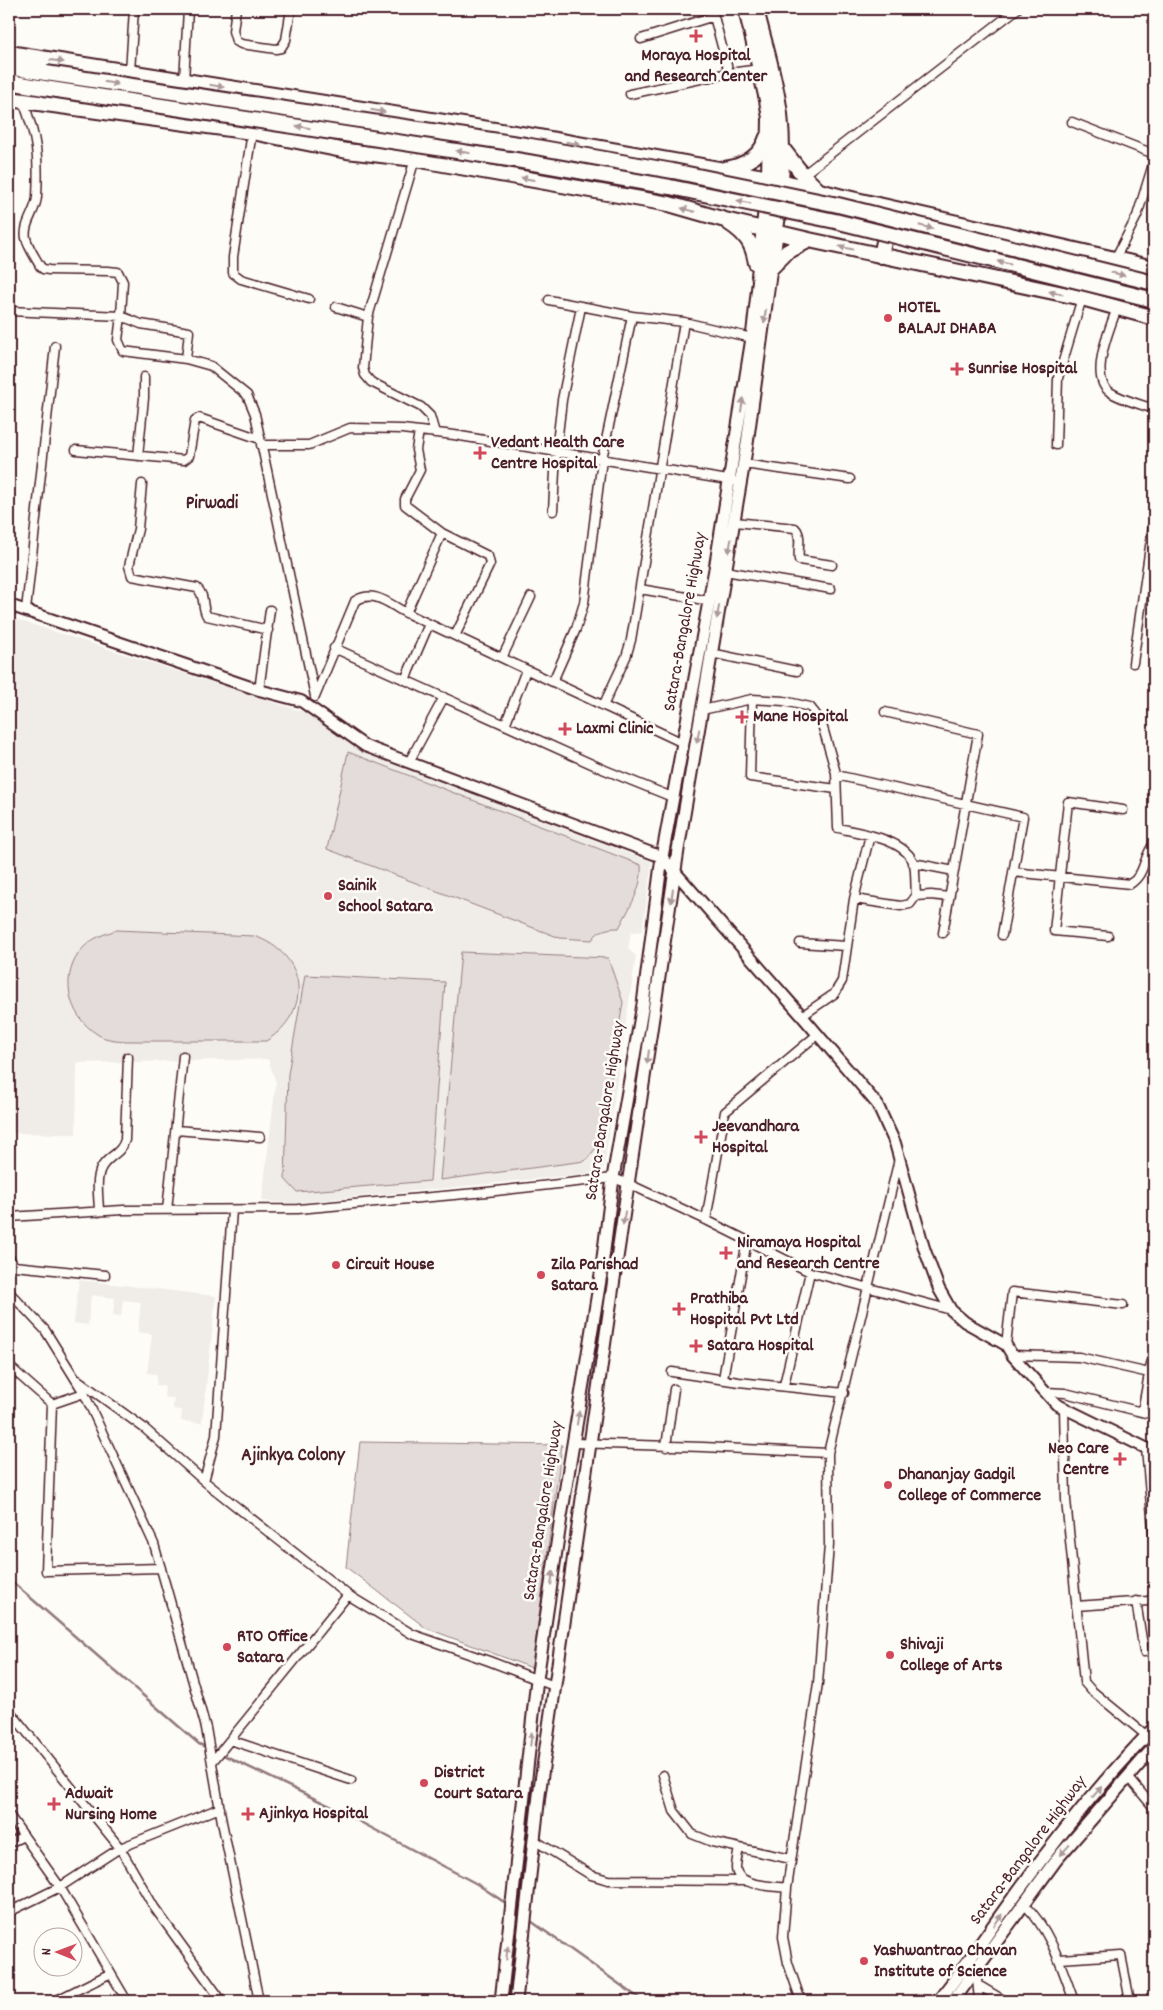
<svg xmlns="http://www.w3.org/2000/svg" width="1163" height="2010" viewBox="0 0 1163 2010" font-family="Dekko,sans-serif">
<rect width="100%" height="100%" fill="#fdfcf7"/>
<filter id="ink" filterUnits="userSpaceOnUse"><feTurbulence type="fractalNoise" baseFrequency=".02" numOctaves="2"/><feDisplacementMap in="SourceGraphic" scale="10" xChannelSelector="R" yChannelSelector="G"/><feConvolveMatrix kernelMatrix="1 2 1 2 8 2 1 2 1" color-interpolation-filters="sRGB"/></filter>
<g filter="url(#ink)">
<!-- built -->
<path fill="#f0ece8" d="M9,617L310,714L365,754L652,862L642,931L631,932L628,949L636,956L604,1166L596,1173L294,1203L262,1201L276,1082L268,1059L77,1063L76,1134L9,1133Z
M79,1280L216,1296L202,1423L181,1421L182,1410L173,1409L174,1398L164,1397L165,1386L156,1385L157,1374L147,1373L152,1334L138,1332L141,1302L123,1300L121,1316L113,1315L115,1298L91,1295L88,1325L74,1323Z"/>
<!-- green -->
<path fill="#e3dcda" stroke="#967e82" d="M348,752L641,865C643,888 629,908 619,928C607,928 598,930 592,940L560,938L327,849Z
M117,930L254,936C307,954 314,1011 266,1041H126C116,1040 105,1040 97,1034C67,1015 59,974 83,948C92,938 104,934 117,930Z
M461,952L608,958L623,1002L601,1142L585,1161L440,1180Z
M305,975L445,982L430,1181L297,1192L285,1179L288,1074Z
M360,1442L562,1445L532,1668L426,1628L346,1567Z"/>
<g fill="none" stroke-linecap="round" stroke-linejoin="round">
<!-- stream -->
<path stroke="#91777b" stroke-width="2.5" d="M9,1579L199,1744L206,1747
M211,1749L334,1808L477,1884L507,1904
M528,1919L643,2001"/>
<!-- street casing -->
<g stroke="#4a1f2b" stroke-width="11">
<path id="street" d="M236,9L233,31L236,41L241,44L276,49L281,48L286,40L291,9
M712,9L729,73
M641,39L714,16
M130,72L134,9
M184,81L188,9
M630,94L729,73L760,69
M23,101C37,138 39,157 37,197C36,211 23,224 26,238C28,247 35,257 40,266L43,269L49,270L108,271L118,272L123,282L121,316L141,324L189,332L186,359
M1072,122L1154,154
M252,132L233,257V273L241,279L309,299
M415,159L368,317L363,368L365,375L371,382L421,407L430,416L435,433
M803,175L1017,9
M1115,259L1137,216L1154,161
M549,300L632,316L684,322L752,338
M336,307L368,317
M1117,308C1110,328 1088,378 1110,392C1122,400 1140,404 1154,409
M9,311L121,316L118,340L123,351L186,359L211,366L247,395L255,414L315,696
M419,431L416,450L420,470L405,499V505L442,533L488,556L490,564L455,636
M261,445H309L350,428L402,429L454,435L734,481
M1056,445L1058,378L1082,298
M76,450L184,460L189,456L195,420L199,418L260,439
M138,456L144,398V377
M744,464L850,479
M142,484L138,529L129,566L132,576L197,588C206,596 201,607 207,616L268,630
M553,511L556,452L562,400L581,307
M735,522L795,528C803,536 797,550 799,560L832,565
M725,571L831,589
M640,589L710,601
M26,610L55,346
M406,613L442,533
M334,648L605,770L672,797
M711,653L797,671
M502,658L531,597
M1133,663L1154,519
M405,680L429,624
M553,681L576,629L584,603L602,459L632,316
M259,690L270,610
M315,697L355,601C374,589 389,604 406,613L683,743
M752,699L750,777L836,789
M603,706L626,657L631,640L684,322
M702,710L752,699L784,701L810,707L821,721L836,773L838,828C860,833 906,839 914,864C916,873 915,886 916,896
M885,712L978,734L954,871L913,863
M505,725L526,670
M409,762L444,697
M836,775L1023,817L1002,935
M1013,872L1130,884C1146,874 1143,856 1154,844
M854,899L901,906L910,904L916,896L931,895L949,897
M943,933L954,871
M1108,936L1054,931L1068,802L1123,810
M800,943L846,946
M802,1016L834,994L842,981L854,899L870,835
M176,1130L260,1137
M167,1210L183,1056
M99,1212C99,1198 94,1175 104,1164C111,1155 121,1153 125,1140L128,1057
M9,1217L123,1210L298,1209L487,1192L613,1178L629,1184L706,1220L810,1272L951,1310
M706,1220L725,1112L818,1034
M9,1257L14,1266L105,1275
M9,1292L45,1330L84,1393L154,1544L206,1728L222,1822L259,2001
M1006,1345L1012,1292L1123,1305
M1012,1355L1079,1357L1149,1373
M9,1366L52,1404L84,1393
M672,1372L739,1382L844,1393
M723,1379L747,1240
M78,1380L144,1428L204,1481L348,1595L412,1634L489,1661L554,1686
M784,1385L810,1272
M1046,1392L1065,1393L1154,1415
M52,1404L46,1571L161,1568
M1064,1408L1066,1500L1084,1682L1091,1690L1147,1736
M1142,1412L1152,1358L1154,1355
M574,1443L703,1447L828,1453
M666,1447L674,1389
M1146,1448L1154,1540
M204,1481L216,1436L232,1210
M1136,1601L1144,1652
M1076,1606L1148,1601L1154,1598
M9,1710L120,1848L60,1887L9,1912
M230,1740L351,1780
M212,1762L348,1595
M663,1775L674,1811L692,1834L712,1842L791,1859
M1128,1777L1154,1808
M220,1808L120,1848L154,1907L222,2001
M9,1815L60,1887L127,2001
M534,1840L591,1875L608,1880L744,1881
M9,1843L24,1836
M739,1848C738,1854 736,1862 736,1868C736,1886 773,1886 787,1888
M1024,1904C1050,1929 1062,1968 1074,2001
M1060,1959L1121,1955L1130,2001
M975,1973L977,1978L979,2001
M978,1985L1005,2001
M55,2001L109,1974
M801,2001L788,1963L783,1937L787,1888L818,1683L829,1545L828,1453L899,1159"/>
</g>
<!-- secondary casing -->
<g stroke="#4a1f2b" stroke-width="14">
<path id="secondary" d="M9,605L259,690L301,701L365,746L662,857L802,1016L877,1104L895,1143L924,1248L939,1289L951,1310L965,1322L1006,1345L1012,1355L1056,1404L1154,1452"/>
</g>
<!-- primary casing -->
<g stroke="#4a1f2b" stroke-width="15">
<path id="primary" d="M501,2001L537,1679L561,1517L601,1274L613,1178L643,1004L662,857L715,569L752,338L759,276
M516,2001L539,1795L616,1265L678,850L747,444L771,268
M938,2001C966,1967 989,1930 1016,1894C1058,1836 1104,1779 1154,1728
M953,2001L1056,1860L1154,1747"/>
</g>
<!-- highway casing -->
<g stroke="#4a1f2b" stroke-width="18">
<path id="highway" d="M746,9L767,100L770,118L769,178L759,276
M756,9C764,43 776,79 780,114C786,166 778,216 771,268
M9,53L527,135L769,178L839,196L1154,268
M9,67L46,73
M9,82L44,88
M9,99L252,132L347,151L415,159L669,204L725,220L809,240L1082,298L1154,318
M782,148L803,175L819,191
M725,169C744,166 761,156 767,137
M729,223C746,234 753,244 756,263
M881,256L891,208
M771,268L787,252L809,240"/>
</g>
<!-- street -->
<use href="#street" stroke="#fdfcf7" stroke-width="8"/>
<!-- secondary -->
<use href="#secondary" stroke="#fdfcf7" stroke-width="10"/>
<!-- primary -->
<use href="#primary" stroke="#fdfcf7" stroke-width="11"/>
<!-- highway -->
<use href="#highway" stroke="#fdfcf7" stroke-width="14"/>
<!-- highway-bridge casing -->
<g stroke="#4a1f2b" stroke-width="18" stroke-linecap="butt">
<path id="highway-bridge" d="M46,73L525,145L673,171L838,205L1154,283
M44,88L522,161L670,187L835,221L1154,300"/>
</g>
<!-- highway-bridge -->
<use href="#highway-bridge" stroke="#fdfcf7" stroke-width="14"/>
</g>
<!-- one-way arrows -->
<defs><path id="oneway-solid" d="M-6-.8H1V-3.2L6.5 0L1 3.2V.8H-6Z" transform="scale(1.25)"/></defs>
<g fill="#ac999b">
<use href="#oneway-solid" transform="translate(57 61) rotate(9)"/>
<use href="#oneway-solid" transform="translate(111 83) rotate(9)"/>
<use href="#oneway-solid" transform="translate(217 86) rotate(9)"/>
<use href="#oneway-solid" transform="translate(378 111) rotate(9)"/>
<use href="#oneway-solid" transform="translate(303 127) rotate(-171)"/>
<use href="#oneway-solid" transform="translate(573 143) rotate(10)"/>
<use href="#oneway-solid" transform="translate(463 152) rotate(-171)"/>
<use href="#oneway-solid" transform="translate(528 179) rotate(-170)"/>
<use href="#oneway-solid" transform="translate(744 202) rotate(-168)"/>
<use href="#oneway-solid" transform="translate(688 210) rotate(-164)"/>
<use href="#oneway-solid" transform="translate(926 227) rotate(14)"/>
<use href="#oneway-solid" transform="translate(846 248) rotate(-168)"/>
<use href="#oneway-solid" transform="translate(1004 263) rotate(-166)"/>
<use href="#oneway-solid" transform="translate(1118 274) rotate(14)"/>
<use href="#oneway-solid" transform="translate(1056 293) rotate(-168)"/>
<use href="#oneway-solid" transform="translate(765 316) rotate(98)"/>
<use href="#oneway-solid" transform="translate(742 405) rotate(-81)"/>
<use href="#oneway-solid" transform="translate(730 546) rotate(101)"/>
<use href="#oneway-solid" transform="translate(718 612) rotate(100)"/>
<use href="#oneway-solid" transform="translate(698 736) rotate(100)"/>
<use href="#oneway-solid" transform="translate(672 896) rotate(98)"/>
<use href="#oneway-solid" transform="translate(648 1057) rotate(98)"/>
<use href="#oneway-solid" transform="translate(624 1218) rotate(99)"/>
<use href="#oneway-solid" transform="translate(578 1418) rotate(-81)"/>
<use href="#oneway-solid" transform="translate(552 1578) rotate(-82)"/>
<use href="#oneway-solid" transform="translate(531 1739) rotate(-84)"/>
<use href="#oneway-solid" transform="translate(1097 1792) rotate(-49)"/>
<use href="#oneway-solid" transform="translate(1065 1850) rotate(131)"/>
<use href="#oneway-solid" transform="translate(998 1920) rotate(-56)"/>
<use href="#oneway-solid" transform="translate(507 1953) rotate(-83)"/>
</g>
</g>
<!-- markers -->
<g fill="#d1495b" stroke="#fdfcf7" stroke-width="2">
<path d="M693.5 28.5h5v5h5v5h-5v5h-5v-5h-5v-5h5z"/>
<circle cx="888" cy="318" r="5"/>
<path d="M954.5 361.5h5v5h5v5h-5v5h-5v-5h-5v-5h5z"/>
<path d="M477.5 445.5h5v5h5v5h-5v5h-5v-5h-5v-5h5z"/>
<path d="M739.5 709.5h5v5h5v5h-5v5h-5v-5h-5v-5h5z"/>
<path d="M562.5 721.5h5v5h5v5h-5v5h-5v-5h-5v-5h5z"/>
<circle cx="328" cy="896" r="5"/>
<path d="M698.5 1129.5h5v5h5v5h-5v5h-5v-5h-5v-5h5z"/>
<path d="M723.5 1245.5h5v5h5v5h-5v5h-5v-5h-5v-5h5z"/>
<circle cx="336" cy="1265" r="5"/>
<circle cx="541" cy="1275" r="5"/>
<path d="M676.5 1301.5h5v5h5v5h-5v5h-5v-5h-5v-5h5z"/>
<path d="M693.5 1338.5h5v5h5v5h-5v5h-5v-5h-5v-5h5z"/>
<path d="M1117.5 1451.5h5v5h5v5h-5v5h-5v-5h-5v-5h5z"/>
<circle cx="888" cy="1485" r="5"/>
<circle cx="227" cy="1647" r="5"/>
<circle cx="890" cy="1655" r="5"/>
<circle cx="424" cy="1783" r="5"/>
<path d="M51.5 1796.5h5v5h5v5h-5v5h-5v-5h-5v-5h5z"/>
<path d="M245.5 1806.5h5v5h5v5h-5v5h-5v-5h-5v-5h5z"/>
<circle cx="864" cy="1961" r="5"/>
</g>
<g text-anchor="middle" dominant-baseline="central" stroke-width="5" stroke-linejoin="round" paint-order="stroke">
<!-- poi labels -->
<g font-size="18" font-weight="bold" fill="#4a1f2b" stroke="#fdfcf7" text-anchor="start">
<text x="696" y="56" text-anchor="middle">Moraya Hospital<tspan x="696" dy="21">and Research Center</tspan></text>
<text x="898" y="308">HOTEL<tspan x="898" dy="21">BALAJI DHABA</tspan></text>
<text x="968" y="369">Sunrise Hospital</text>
<text x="491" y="443">Vedant Health Care<tspan x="491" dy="21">Centre Hospital</tspan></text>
<text x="753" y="717">Mane Hospital</text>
<text x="576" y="729">Laxmi Clinic</text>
<text x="338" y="886">Sainik<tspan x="338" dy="21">School Satara</tspan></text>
<text x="712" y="1127">Jeevandhara<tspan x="712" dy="21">Hospital</tspan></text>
<text x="737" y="1243">Niramaya Hospital<tspan x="737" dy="21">and Research Centre</tspan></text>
<text x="346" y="1265">Circuit House</text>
<text x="551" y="1265">Zila Parishad<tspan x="551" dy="21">Satara</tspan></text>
<text x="690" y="1299">Prathiba<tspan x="690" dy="21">Hospital Pvt Ltd</tspan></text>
<text x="707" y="1346">Satara Hospital</text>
<text x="1109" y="1449" text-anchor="end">Neo Care<tspan x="1109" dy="21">Centre</tspan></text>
<text x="898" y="1475">Dhananjay Gadgil<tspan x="898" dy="21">College of Commerce</tspan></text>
<text x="237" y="1637">RTO Office<tspan x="237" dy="21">Satara</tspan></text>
<text x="900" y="1645">Shivaji<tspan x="900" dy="21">College of Arts</tspan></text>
<text x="434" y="1773">District<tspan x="434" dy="21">Court Satara</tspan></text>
<text x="65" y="1794">Adwait<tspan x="65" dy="21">Nursing Home</tspan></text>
<text x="259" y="1814">Ajinkya Hospital</text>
<text x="874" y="1951">Yashwantrao Chavan<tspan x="874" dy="21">Institute of Science</tspan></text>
</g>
<!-- street labels -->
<g font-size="18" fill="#4a1f2b" stroke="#fdfcf7">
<text transform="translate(686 622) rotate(-80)">Satara-Bangalore Highway</text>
<text transform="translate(606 1111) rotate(-81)">Satara-Bangalore Highway</text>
<text transform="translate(544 1511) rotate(-81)">Satara-Bangalore Highway</text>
<text transform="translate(1029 1851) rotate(-53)">Satara-Bangalore Highway</text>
</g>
<!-- neighbourhood labels -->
<g font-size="19" font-weight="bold" fill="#4a1f2b" stroke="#fdfcf7">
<text x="212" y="504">Pirwadi</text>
<text x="293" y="1456">Ajinkya Colony</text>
</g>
</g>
<!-- margin -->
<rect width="1163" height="2010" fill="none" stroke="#fdfcf7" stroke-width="30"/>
<rect x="15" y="15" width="1133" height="1980" fill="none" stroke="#4a1f2b" stroke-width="2" filter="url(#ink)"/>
<!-- north arrow -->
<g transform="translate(58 1952) rotate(271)"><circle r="24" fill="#fdfcf7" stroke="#b5a4a5"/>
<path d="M0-4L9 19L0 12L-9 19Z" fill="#d1495b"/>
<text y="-8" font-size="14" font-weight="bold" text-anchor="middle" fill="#4a1f2b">N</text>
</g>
</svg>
